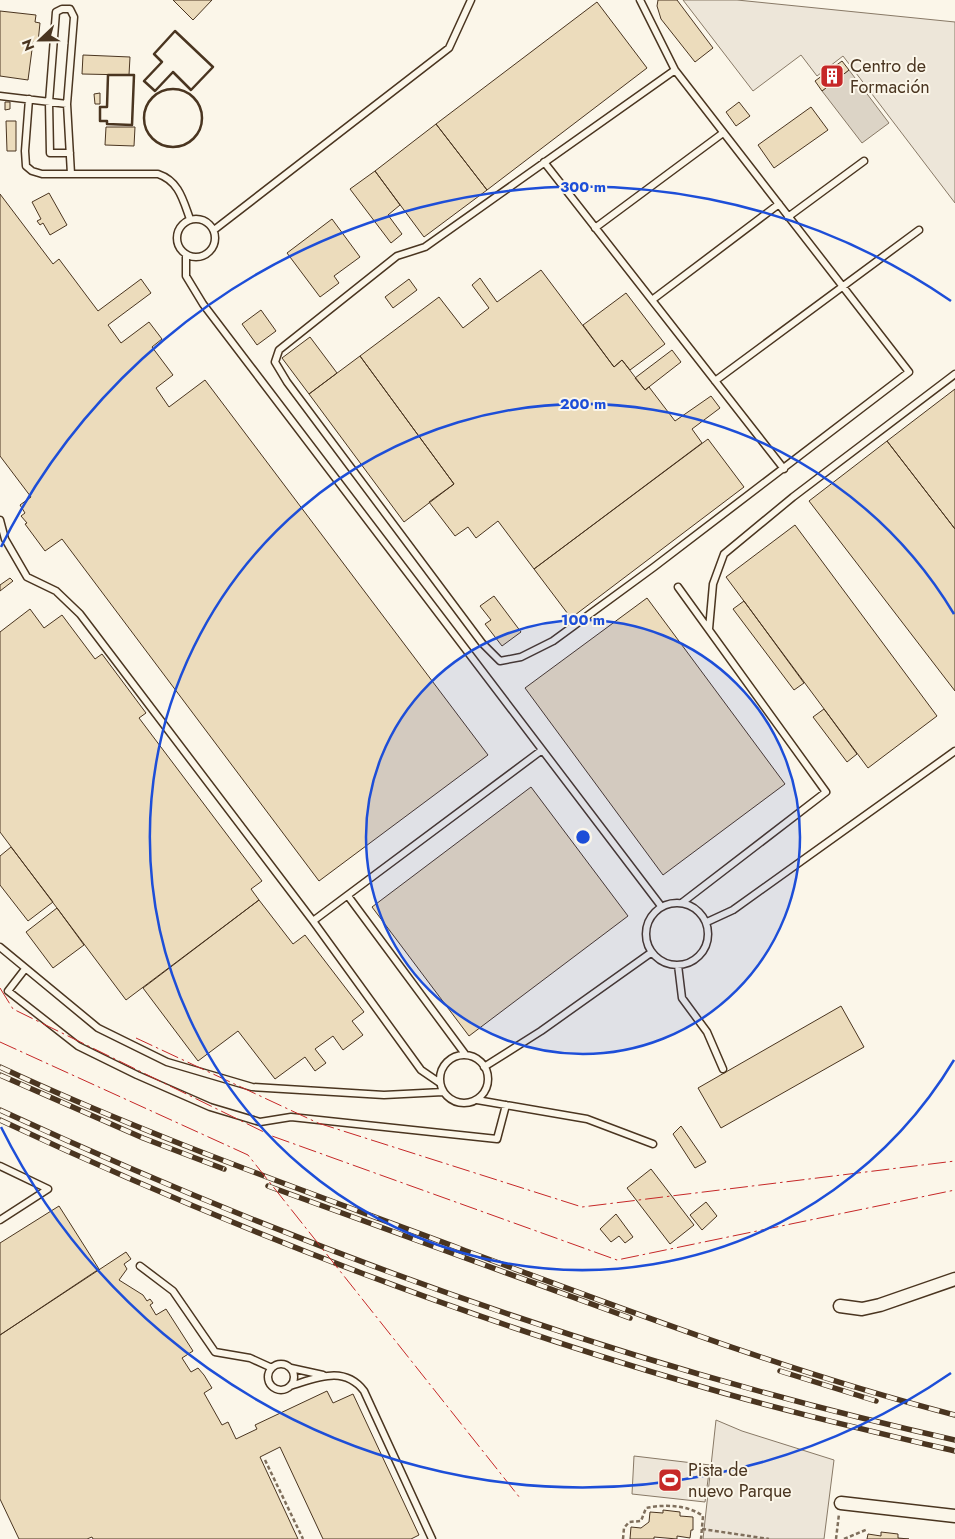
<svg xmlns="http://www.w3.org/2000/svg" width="955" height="1539" viewBox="0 0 955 1539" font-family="Jost,sans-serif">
<rect width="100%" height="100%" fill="#fbf6e9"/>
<!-- green -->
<path fill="#ede6d9" stroke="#887966" d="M683,0H737L955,22V203L843,56L817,76L801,55L753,91Z
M716,1420L742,1431L834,1460L824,1539H703Z
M634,1456L710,1465L705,1502L632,1494Z"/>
<!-- water -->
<path fill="#dcd4c6" stroke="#887966" d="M849,70L889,123L862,143L822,91Z"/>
<!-- building -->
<path fill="#ecdcbc" stroke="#4a3520" d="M173,0H212L193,20Z
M658,0H677L713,48L695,62L661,19L657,6Z
M597,2L647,68L487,190L436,124Z
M0,11L36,15L35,22L40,23L38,42H33L28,80L0,76Z
M83,55L130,57L129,75L82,74Z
M842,61L849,70L822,91L815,81Z
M100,93V104H95L94,94Z
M5,102H10V109L5,110Z
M739,102L750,116L736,126L726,112Z
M811,107L828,130L774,168L758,145Z
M6,121H16V151H7Z
M436,124L487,190L424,237L375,171Z
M106,127H135L134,146L105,145Z
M375,171L400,205L388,215L402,234L391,243L350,189Z
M49,193L67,225L50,235L43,223L40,225L37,221L41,219L32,202Z
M0,194L53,264L59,259L98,311L141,279L151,293L108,325L121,343L149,322L162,339L152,347L173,375L156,388L169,407L205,380L488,755L319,881L62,539L45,551L25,524L27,523L21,516L25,513L20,505L31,497L0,456Z
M332,219L360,257L334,276L339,283L320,297L287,253Z
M541,270L614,367L622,360L645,390L649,387L675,421L711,396L720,408L692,429L702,443L534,569L498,521L476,538L468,527L455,536L429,502L454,484L360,356L439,297L463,328L489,308L472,285L480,278L497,302Z
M409,279L417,290L393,308L385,297Z
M626,293L665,344L630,370L622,360L614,367L583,325Z
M261,310L276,331L257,345L242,324Z
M310,337L337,373L309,394L282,358Z
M672,350L681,362L645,390L635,378Z
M360,356L454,484L404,522L309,394Z
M955,389V529L887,441Z
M708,439L744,487L571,618L534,569Z
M887,441L955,529V691L809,501Z
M795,525L937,716L868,768L726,577Z
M10,578L13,581L0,591V585Z
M494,596L521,632L502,646L485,624L491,620L480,606Z
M647,598L785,784L663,875L525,688Z
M744,601L804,683L794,690L733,609Z
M30,609L44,628L62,615L95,659L102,654L146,713L139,718L262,881L251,889L259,900L126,1000L0,832V632Z
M824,709L857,754L847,762L813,717Z
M531,787L628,916L469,1036L372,907Z
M11,847L53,902L28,921L0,885V856Z
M259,900L293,944L305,935L364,1012L352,1021L363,1035L343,1050L333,1036L315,1049L326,1063L315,1071L305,1057L275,1079L238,1031L198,1061L143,988Z
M57,908L84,945L53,968L26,932Z
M841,1006L864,1047L721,1128L698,1088Z
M681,1126L706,1162L695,1168L673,1134Z
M651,1169L694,1225L670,1244L627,1188Z
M706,1202L717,1216L702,1230L690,1215Z
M59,1206L99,1269L0,1335V1243Z
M616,1214L633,1237L625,1243L619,1236L611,1242L600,1229Z
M126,1252L131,1259L124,1264L127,1269L119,1280L143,1295L147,1301L150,1299L153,1303L150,1305L156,1315L166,1309L193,1351L182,1358L191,1372L198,1368L204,1375L212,1388L204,1393L222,1425L228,1422L236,1439L257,1429L255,1425L327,1391L333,1403L353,1394L419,1535L411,1539H323L280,1447L260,1457L298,1539H93L92,1537L87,1539H19L0,1499V1335Z
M663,1510L680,1512V1516L693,1517V1530H691L690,1538L677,1536V1539L654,1537V1539H630L631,1527L641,1528L649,1522L650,1512L663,1513Z
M881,1532L898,1534V1538L909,1539H867L868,1534L881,1536Z"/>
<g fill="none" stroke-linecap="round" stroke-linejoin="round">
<!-- lane casing -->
<g stroke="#4a3520" stroke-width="9">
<path id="lane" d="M640,0L675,70L909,372L654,567L553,641L521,657L500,661L482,643L287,382L275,362L279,350L397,256L425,247L675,70
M0,96L67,104
M29,99L25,151L26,166L32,171L42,174H158C179,181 183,200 190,219
M70,153H50L49,102L56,12L62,9H70L74,17L67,104L71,174
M544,162L784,469
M788,217L864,161
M177 238a19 19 0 1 1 38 0a19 19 0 1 1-38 0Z
M595,228L723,133
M214,230L449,48L471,0
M186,255V276L203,304L661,906
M652,300L779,204
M715,381L919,230
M0,520L5,539L27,577L56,591L80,614L313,921L421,1070L440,1083
M678,587L826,792L683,902
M709,629L713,584L724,554L793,497L955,374
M348,896L465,1054
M646 934a31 31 0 1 1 62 0a31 31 0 1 1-62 0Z
M313,921L542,750
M707,922L733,910L955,751
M0,947L98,1028L167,1062L252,1087L384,1095L443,1092
M678,965L682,998L707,1032L723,1069
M25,969L8,991L78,1046L137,1075L210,1107L260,1122L291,1117L497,1139L506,1105
M440 1079a24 24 0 1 1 48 0a24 24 0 1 1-48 0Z
M484,1067L541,1031L652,952
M477,1100L587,1119L653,1144
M0,1166L48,1189L0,1220
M140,1266L173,1291L215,1352L250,1358L272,1368
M268 1377a13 13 0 1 1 26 0a13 13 0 1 1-26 0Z
M291,1368L323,1375
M290,1386C317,1378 344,1365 364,1391L432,1539"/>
</g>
<!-- street casing -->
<g stroke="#4a3520" stroke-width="15">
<path id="street" d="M840,1306L862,1309L880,1305L955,1279
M841,1503L955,1516"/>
</g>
<!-- path -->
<path stroke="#7f6f5c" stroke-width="2.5" stroke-dasharray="4 2.5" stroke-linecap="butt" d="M265,1460L303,1539
M702,1529L769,1539
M623,1539L624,1528L629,1522L641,1521L646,1508C665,1504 688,1505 703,1516L701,1539
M836,1539L839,1514
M844,1539L868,1529"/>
<!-- lane -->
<use href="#lane" stroke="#fbf6e9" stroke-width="6"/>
<!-- street -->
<use href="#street" stroke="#fbf6e9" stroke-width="12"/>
<!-- rail casing -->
<g stroke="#4a3520" stroke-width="5.5">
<path id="rail" d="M0,1067C150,1137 306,1191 461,1249C624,1309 787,1372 955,1415
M0,1075L143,1138L224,1169
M0,1110C307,1252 624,1366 955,1440
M0,1120C222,1224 453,1314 689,1383C776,1409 866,1430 955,1451
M268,1186L630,1318
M780,1371L876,1401"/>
</g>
<!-- rail -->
<use href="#rail" stroke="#fbf6e9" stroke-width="4" stroke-dasharray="11" stroke-linecap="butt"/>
<!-- wall -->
<path stroke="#4a3520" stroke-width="2.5" d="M175,31L213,67L191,90L173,72L155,91L144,81L162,62L154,54Z
M108,75H134L132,125L107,124V121H100V107H107Z
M144 118a29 29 0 1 1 58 0a29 29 0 1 1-58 0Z"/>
<!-- power -->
<path stroke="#c62828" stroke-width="1" stroke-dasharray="18 4 2.5 4" stroke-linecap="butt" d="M0,988L13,1009L272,1136L617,1260L955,1190
M136,1038L318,1123L582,1207L955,1161
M0,1042L248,1155L520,1498"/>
</g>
<!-- distance rings -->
<circle cx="583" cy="837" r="217" fill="#1d4ed8" fill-opacity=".12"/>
<g fill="none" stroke="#1d4ed8" stroke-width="2.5">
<circle cx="583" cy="837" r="217"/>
<path d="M954 1060A433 433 0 1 1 954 614"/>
<path d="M951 1373A650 650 0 0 1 1 1127M1 547A650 650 0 0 1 951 301"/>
</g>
<!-- icons -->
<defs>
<g id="building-square" transform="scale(1.25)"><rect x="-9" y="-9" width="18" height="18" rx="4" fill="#c62828" stroke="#fbf6e9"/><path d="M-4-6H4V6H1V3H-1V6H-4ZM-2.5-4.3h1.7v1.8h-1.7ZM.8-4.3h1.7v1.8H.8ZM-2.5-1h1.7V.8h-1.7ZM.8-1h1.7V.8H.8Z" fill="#fff"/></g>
<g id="stadium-square" transform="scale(1.25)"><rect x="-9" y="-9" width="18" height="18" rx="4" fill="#c62828" stroke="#fbf6e9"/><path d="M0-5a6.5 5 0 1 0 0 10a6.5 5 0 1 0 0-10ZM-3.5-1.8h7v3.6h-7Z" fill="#fff"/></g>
</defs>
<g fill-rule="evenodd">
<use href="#building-square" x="832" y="76"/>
<use href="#stadium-square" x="670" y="1480"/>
</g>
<g text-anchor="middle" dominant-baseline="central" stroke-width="4" stroke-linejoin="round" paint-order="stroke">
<!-- poi labels -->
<g font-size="18" fill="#4a3520" stroke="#fbf6e9" text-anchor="start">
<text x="850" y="66">Centro de<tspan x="850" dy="21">Formación</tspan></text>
<text x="688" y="1470">Pista de<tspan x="688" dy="21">nuevo Parque</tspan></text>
</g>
</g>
<circle cx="583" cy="837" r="8" fill="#1d4ed8" stroke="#fbf6e9" stroke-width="2.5"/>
<g font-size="15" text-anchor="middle" font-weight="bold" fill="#1d4ed8" stroke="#fbf6e9" stroke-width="4" stroke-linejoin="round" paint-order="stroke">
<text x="583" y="192">300 m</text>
<text x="583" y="409">200 m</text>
<text x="583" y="625">100 m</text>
</g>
<!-- north arrow -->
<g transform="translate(40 40) rotate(248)" stroke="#fbf6e9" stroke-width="4" paint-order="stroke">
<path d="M0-4L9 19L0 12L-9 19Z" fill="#4a3520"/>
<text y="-8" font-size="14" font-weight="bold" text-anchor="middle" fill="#4a3520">N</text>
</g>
</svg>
